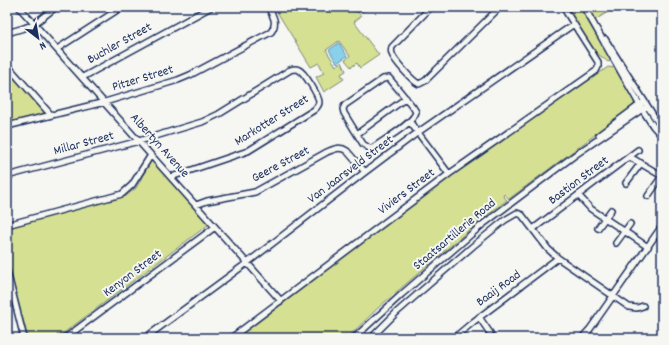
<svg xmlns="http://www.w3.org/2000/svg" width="669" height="345" viewBox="0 0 669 345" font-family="Dekko,sans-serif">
<rect width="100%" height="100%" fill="#f6f6f2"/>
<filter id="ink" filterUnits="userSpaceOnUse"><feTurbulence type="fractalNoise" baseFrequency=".025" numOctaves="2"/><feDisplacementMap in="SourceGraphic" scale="8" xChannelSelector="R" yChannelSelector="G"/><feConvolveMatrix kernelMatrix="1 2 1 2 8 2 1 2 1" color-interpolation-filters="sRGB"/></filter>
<g filter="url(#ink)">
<!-- green -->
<path fill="#d5e093" stroke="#788878" d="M274,7H348L351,11L358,12L361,16L354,22L379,55L360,68L357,63L351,67L345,60L350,56L339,41L326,50L336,66L342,62L346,71L341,74L344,79L324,92L316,77L324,73L319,63L311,67Z
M566,7H579L611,59L610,61L608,62L592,49Z
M587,7H616L595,20Z
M608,67L615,68L634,98V104L631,108L509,199L504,194L503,196L507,200L475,225L379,307L347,338H233L466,165Z
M7,69L44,110L43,114L14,122L11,121L7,110Z
M152,159L208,223V225L57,338H28L7,260V228L126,196L136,188Z"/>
<!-- water -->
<path fill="#89d1ea" stroke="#5d90b2" d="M339,43L347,56L337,63L329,50Z"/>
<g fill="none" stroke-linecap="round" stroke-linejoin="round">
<!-- minor casing -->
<g stroke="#1b2f5e" stroke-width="8">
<path id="minor" d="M19,7L281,301
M355,7L357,8L363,7
M431,7L392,47C391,50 391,51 392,54C394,60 412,81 419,84L425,81L500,7
M584,7L642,109L653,126L662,136
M7,33L24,28L34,24L56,7
M605,39L662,129
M57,49L122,7
M7,65L51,115
M83,77L211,7
M389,78L413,107L416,112C413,124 383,140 373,148H369L363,144L344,113L343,109L345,105L380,81L383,79Z
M410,122L449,174
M7,126L105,102L178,80L190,75L271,32C278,23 273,16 268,7
M357,134L406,98
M599,135L642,103
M630,157L662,176
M7,176L139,141L202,122L219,114L290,70C293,69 295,68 299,70C304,72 319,96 319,102C319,106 316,108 314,110L248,151L171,177
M626,183L641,163
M578,195L591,209L648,247
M648,196L662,176
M196,205L207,201L255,192L327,152C334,149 340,146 347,151L365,172
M7,225L122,194L132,185L151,155
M598,228L611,210
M533,229L638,150
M616,243L630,224
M7,271L24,338
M479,317L490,333
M65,338L215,227
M145,338L247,263L365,172L417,133L574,24
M231,338L449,174L596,71L598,67V62L563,7
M354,338L402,294L482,225L575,155L647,106
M371,338L397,312L473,246L505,220L517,213L522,215L548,249L558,258L629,307L637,308L643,306
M454,338L473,322L558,258
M582,338L590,329L662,226"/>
</g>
<!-- minor -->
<use href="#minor" stroke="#f6f6f2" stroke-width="5"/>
</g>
</g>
<g text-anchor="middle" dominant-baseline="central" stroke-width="4" stroke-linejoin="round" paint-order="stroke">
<!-- street labels -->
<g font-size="13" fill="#1b2f5e" stroke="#f6f6f2">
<text transform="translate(120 44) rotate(-29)">Buchler Street</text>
<text transform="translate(143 79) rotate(-17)">Pitzer Street</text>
<text transform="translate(272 121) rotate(-32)">Markotter Street</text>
<text transform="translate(84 144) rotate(-15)">Millar Street</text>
<text transform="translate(159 146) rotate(48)">Albertyn Avenue</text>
<text transform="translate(281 165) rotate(-28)">Geere Street</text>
<text transform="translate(351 170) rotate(-37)">Van Jaarsveld Street</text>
<text transform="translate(579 181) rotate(-37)">Bastion Street</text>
<text transform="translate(407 192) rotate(-37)">Viviers Street</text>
<text transform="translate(455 235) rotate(-40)">Staatsartillerie Road</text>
<text transform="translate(133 274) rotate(-37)">Kenyon Street</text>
<text transform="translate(499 289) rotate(-36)">Baaij Road</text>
</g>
</g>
<!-- margin -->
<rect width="669" height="345" fill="none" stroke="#f6f6f2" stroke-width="24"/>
<rect x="12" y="12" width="645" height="321" fill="none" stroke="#1b2f5e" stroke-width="1.5" filter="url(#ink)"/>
<!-- north arrow -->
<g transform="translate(38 38) rotate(149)" stroke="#f6f6f2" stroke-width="3" paint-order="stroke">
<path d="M0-3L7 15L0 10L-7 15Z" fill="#1b2f5e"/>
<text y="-6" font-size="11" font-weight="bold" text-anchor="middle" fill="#1b2f5e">N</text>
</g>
</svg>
